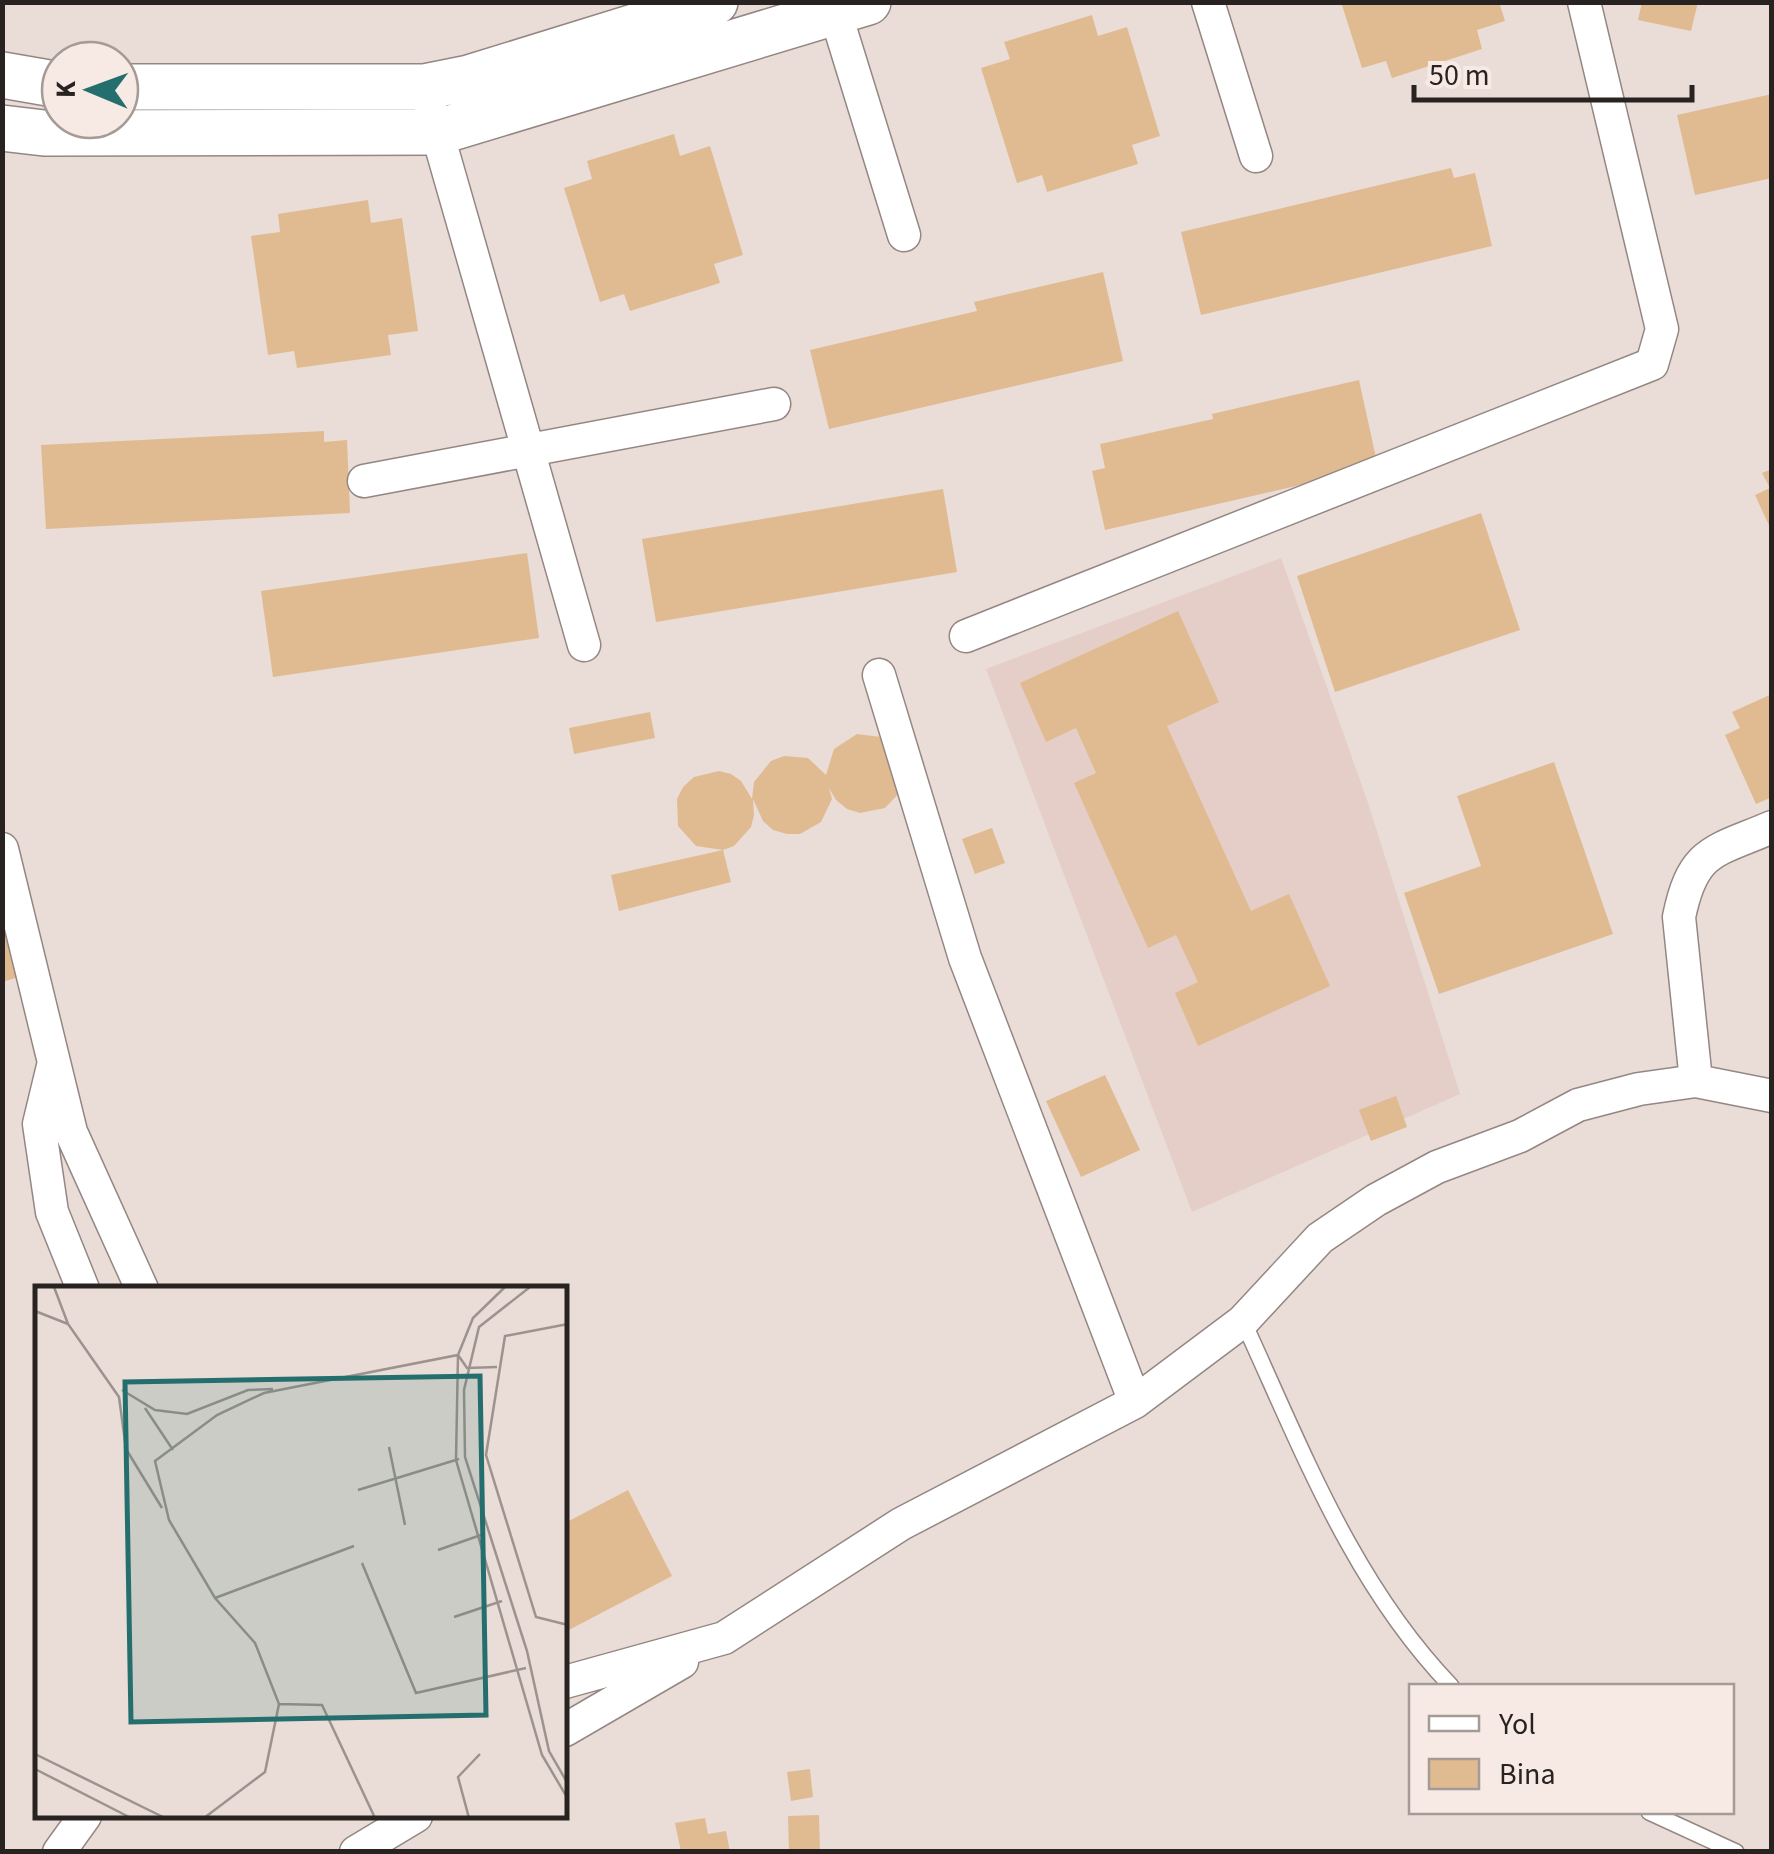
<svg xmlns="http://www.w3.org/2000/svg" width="1774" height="1854" viewBox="0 0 1774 1854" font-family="'Source Sans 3',sans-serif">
<rect width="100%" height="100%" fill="#eadcd7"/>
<!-- built -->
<path fill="#e4cec7" d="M1281,558L1367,800L1460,1094L1192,1212L986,669Z"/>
<!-- building -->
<path fill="#e0bb91" d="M1341,2H1499L1505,21L1477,30L1482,49L1392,78L1386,61L1362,68Z
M1642,2H1698L1691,31L1638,20Z
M1092,15L1098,36L1127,27L1160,136L1132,145L1138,164L1047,192L1042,175L1017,183L981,68L1010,59L1004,42Z
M1772,94V178L1695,195L1677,115Z
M674,134L680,156L710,146L743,255L714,264L720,283L630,311L624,294L600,302L564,188L592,179L587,161Z
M1451,168L1454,178L1475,173L1492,246L1201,315L1181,232Z
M368,200L371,223L402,218L418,331L388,335L391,355L297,368L294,351L268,355L251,236L280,232L278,214Z
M1103,272L1123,361L829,429L810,350L977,311L974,302Z
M1359,380L1378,467L1105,530L1092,471L1105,468L1100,444L1213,419L1212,414Z
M324,431V442L347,440L350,513L46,529L41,445Z
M1772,469V532L1755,495L1770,488L1762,473Z
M943,489L957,572L656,622L642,539Z
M1481,513L1520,630L1335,692L1297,576Z
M527,553L539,638L273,677L261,591Z
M1178,611L1219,702L1167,726L1251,911L1289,894L1330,986L1198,1046L1175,993L1198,982L1176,935L1148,948L1074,783L1096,773L1076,728L1046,742L1020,683Z
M1772,694V797L1756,804L1725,735L1740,728L1732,712Z
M650,712L655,738L574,754L569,728Z
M857,734L881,737L902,790L885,808L860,813L847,809L836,800L829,788L832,799L821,822L800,834H787L773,830L763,821L753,799L754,815L751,827L734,846L723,850L696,846L678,826L677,799L683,787L694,777L719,771L731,774L741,781L752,799L754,782L771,761L784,756L808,758L826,775L834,749Z
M1554,762L1613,934L1439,994L1404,893L1481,866L1457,796Z
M992,828L1005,863L975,874L962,839Z
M723,850L731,882L619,911L611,875Z
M2,917L19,977L2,982Z
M1105,1075L1140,1150L1081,1177L1046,1101Z
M1396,1096L1407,1127L1371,1141L1359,1110Z
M628,1490L672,1576L565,1632V1523Z
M810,1769L813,1797L791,1801L787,1772Z
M819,1815L820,1852H789L788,1816Z
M705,1818L708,1834L726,1831L730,1852H681L675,1823Z"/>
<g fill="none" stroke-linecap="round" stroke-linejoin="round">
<!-- lane casing -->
<g stroke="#948783" stroke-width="18">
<path id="lane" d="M1243,1321C1302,1449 1352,1583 1451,1686
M1649,1812L1736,1852"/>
</g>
<!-- street casing -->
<g stroke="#948783" stroke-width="35">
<path id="street" d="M832,2L904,235
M1208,2L1256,156
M431,111L584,645
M364,481L774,404
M966,636L1652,364L1662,329L1584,2
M879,675L965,958L1135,1402
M2,849L71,1132L142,1289
M53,1066L39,1124L52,1212L83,1289
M1696,1081L1679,917C1693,849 1714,852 1772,827
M565,1682L724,1638L901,1524L1135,1402L1243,1321L1320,1238L1376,1200L1437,1167L1520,1136L1578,1105L1639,1089L1696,1081L1772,1096
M565,1730L682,1662
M59,1852L85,1816
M356,1852L416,1816"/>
</g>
<!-- secondary casing -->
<g stroke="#948783" stroke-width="48">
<path id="secondary" d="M2,75L60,85
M120,87H424L469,78L715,2
M2,128L44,133L438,132L868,2"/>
</g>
<!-- lane -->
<use href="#lane" stroke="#fff" stroke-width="15"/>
<!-- street -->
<use href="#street" stroke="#fff" stroke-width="32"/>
<!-- secondary -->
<use href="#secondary" stroke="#fff" stroke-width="45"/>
</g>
<!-- overview -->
<g transform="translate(35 1286)">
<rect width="532" height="532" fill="#eadcd7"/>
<path fill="none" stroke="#9c928e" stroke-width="2.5" d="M19,1L33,38L84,111L91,163L127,222M470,1L438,32L423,69L421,174L507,469L533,513M495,1L444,41L429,104L430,171L492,365L514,465L533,498M0,25L33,38M533,38L470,50L451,169L501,331L533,339M87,104L120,124L152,128L213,104L238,103M110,122L138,164M354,161L370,239M323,204L424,173M403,264L446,249M327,277L381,407L491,382M180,312L319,260M419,331L467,315M244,418L287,419L340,532M0,468L130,532M0,483L96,532M169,532L230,486L244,418L220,357L180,312L134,234L120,175L182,129L229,107L423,69L432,82L462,81M434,532L423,491L445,468"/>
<path fill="#246f6d" fill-opacity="0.15" stroke="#246f6d" stroke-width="5" d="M445,90L451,429L96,436L90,96Z"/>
<rect width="532" height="532" fill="none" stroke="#282321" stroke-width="5"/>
</g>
<!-- border -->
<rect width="1774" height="1854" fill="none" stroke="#282321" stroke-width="10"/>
<!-- legend -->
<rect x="1409" y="1684" width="325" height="130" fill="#f7e9e4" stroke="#a49a96" stroke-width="2.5"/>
<rect x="1429" y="1716" width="50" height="15" fill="#ffffff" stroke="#a49a96" stroke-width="2.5"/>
<text x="1499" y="1734" font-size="30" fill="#282321">Yol</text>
<rect x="1429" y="1759" width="50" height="30" fill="#e0bb91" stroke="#a49a96" stroke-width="2.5"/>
<text x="1499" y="1784" font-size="30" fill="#282321">Bina</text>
<!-- north arrow -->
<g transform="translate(90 90) rotate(271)"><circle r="48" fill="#f7e9e4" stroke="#a49a96" stroke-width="2.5"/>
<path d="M0-8L18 38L0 25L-18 38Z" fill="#246f6d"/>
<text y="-15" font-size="28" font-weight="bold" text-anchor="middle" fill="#282321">K</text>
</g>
<!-- scale -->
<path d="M1414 85v15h278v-15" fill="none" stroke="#282321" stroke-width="5"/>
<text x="1429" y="85" font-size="30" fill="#282321" stroke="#f7e9e4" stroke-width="8" paint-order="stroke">50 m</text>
</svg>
